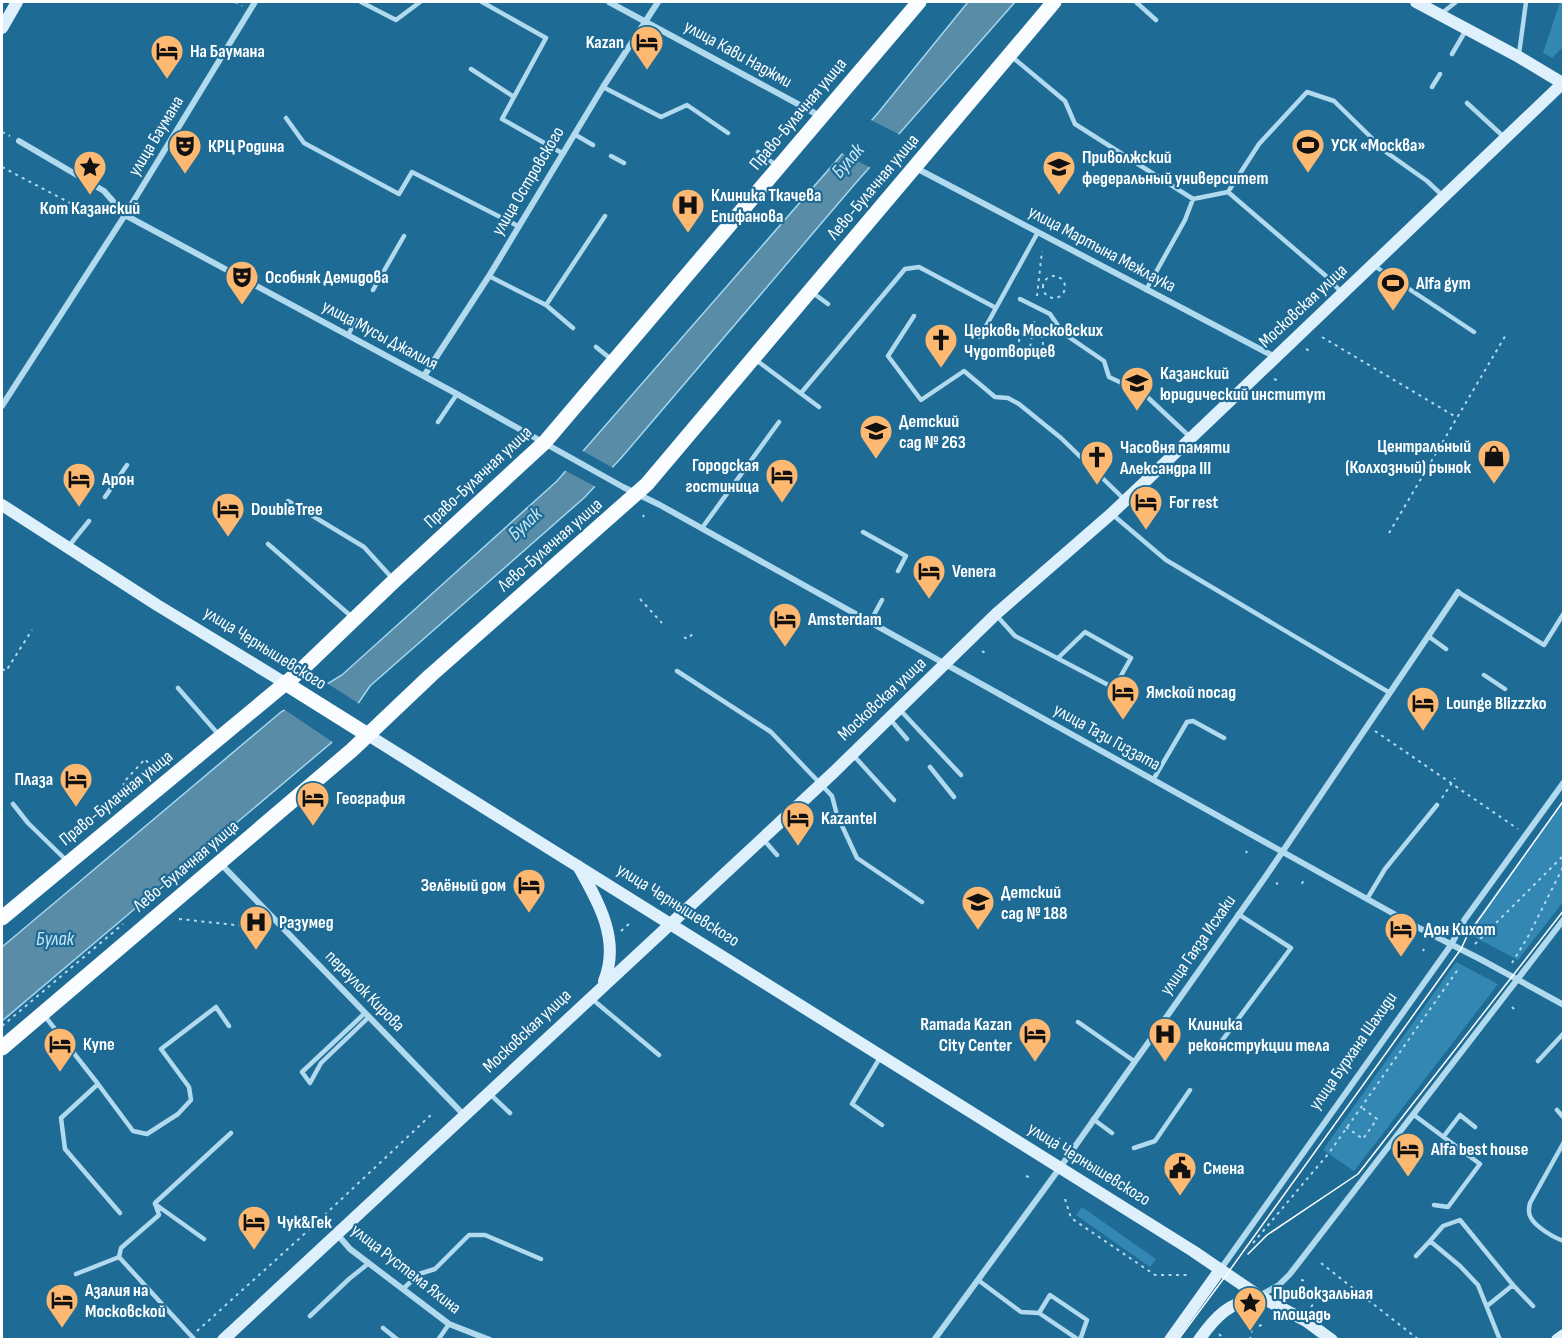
<svg xmlns="http://www.w3.org/2000/svg" width="1565" height="1341" viewBox="0 0 1565 1341" font-family="'Sofia Sans Condensed',sans-serif">
<rect width="100%" height="100%" fill="#1e6b95"/>
<!-- green -->
<path fill="#3287b3" d="M1560,2H1563V47L1552,58L1543,53Z
M1563,800V902L1518,960L1467,933Z
M1456,962L1498,984L1354,1171L1323,1150Z
M1082,1207L1156,1259L1150,1267L1076,1215Z"/>
<!-- water -->
<path fill="#588ca7" stroke="#a5d7f0" stroke-width="1.5" d="M968,2H1015L854,185L622,457L585,497L370,686L331,743L2,1021V947L281,712L342,675L557,481L878,113Z"/>
<!-- pier -->
<path fill="#1e6b95" d="M869,119L902,136L873,169L840,152Z
M581,450L615,469L598,488L564,470Z
M325,682L361,705L334,743L282,708Z"/>
<g fill="none" stroke-linecap="round" stroke-linejoin="round">
<!-- path -->
<path stroke="#b1daef" stroke-width="2" stroke-dasharray="3 4.5" stroke-linecap="butt" d="M235,2L242,6
M2,132L10,136
M184,135L192,141
M2,167L89,213L110,214
M1043 287a11 11 0 1 1 22 0a11 11 0 1 1-22 0Z
M265,280L269,272
M1037,296L1042,251
M1019 342a12 12 0 1 1 24 0a12 12 0 1 1-24 0Z
M1322,337L1456,417
M1306,349L1310,351
M1029,354L1035,317
M1274,379L1279,381
M643,517L644,515
M1389,533L1507,333
M640,599L662,623
M684,637L687,639L694,633
M982,651L985,653
M2,669L6,671L32,630
M1375,731L1518,829
M129,792L123,783L145,759L155,771
M1442,798L1455,778
M1246,853L1247,851
M1276,883L1278,884
M1302,884L1303,881
M653,898L659,890
M702,917L707,920
M179,919L254,927
M621,931L631,922
M1475,944L1564,855
M1423,951L1424,949
M1512,963L1529,935L1564,865
M1512,1007L1514,1009
M2,1026L123,924
M1346,1127L1363,1139L1377,1119L1361,1107
M1059,1138L1060,1139
M1026,1176L1032,1178
M1065,1199L1071,1218L1155,1275H1188
M1253,1243L1329,1153L1459,968
M1321,1263L1419,1340
M1301,1280L1308,1281
M1311,1307L1318,1298
M1259,1326L1266,1323
M197,1331L300,1238L433,1113
M1219,1334L1225,1340
M1250,1340L1253,1323"/>
<!-- lane -->
<path stroke="#b1daef" stroke-width="4.5" d="M361,2L396,20L420,2
M482,2L546,38L502,119L562,153
M1136,2L1156,20
M1442,13L1456,2
M1452,54L1466,30
M1519,54L1526,2
M1011,56L1065,101L1075,124L1193,199L1228,192L1259,144L1307,92L1334,101L1386,152L1427,181L1443,196
M471,69L514,97
M603,87L661,117L687,105L728,133
M1432,87L1440,74
M1467,103L1505,138
M286,118L304,143L399,194L412,172L518,226
M574,134L593,145
M758,152L776,165
M611,156L624,163
M1228,192L1326,276L1342,293
M1373,265L1474,332
M489,276L546,305L573,328
M373,290L404,236
M1146,290L1185,220L1193,199
M813,293L828,304
M1020,299L1050,314L1063,333L1104,361L1109,377L1143,393L1189,436
M546,305L605,216
M914,316L888,356L921,400L964,371L995,397L1008,398L1019,404L1061,438L1125,500
M348,335L356,320
M980,337L1038,232
M596,347L611,359
M756,360L819,407
M801,393L905,269L919,267L996,308
M438,422L457,394
M105,497L127,465
M288,501L364,547L393,579
M1113,515L1166,560L1390,693
M702,528L779,422
M863,532L906,556L898,571
M268,544L352,617
M68,547L89,521
M1458,592L1544,645L1564,613
M997,616L1015,636L1114,688L1131,658L1085,632L1058,658
M870,622L882,600
M1428,636L1446,649
M677,671L771,732L832,796L837,815L857,858L922,902
M1484,675L1505,689
M178,688L219,735
M901,711L961,775
M889,718L907,739
M854,756L894,800
M930,767L954,797
M1153,780L1187,722L1193,721L1224,738
M13,804L28,823L67,861
M763,839L777,855
M1367,899L1385,869L1437,805
M592,999L659,1055
M365,1013L302,1072L310,1083L321,1063L369,1017
M44,1015L98,1084L61,1118L65,1149L120,1213
M1078,1022L1134,1061
M1218,1046L1291,948L1238,914
M881,1056L852,1104L882,1125
M1538,1061L1564,1033
M98,1084L133,1131L147,1134L178,1114L191,1100L189,1087L161,1049L216,1007L229,1026
M490,1094L510,1113
M1557,1110L1564,1118
M1414,1115L1480,1164L1448,1207L1434,1205
M1093,1119L1112,1133
M1444,1136L1460,1115L1475,1127
M1564,1142L1530,1203C1529,1207 1528,1214 1531,1218C1536,1227 1554,1238 1564,1241
M1134,1148L1155,1141L1190,1090
M155,1204L204,1239
M1416,1256L1430,1241
M76,1274L119,1257
M978,1280L1021,1312L1039,1313
M1513,1285L1533,1306
M403,1289L419,1274L435,1269L469,1235H485L541,1259
M1487,1306L1513,1285L1460,1220L1443,1226L1430,1241L1460,1266L1478,1285L1500,1340
M310,1316L349,1279L369,1263
M383,1328L398,1340
M195,1340L119,1257L121,1248L159,1215L155,1203L231,1133
M438,1340L449,1324
M1079,1340L1039,1313L1050,1295L1087,1320L1080,1340"/>
<!-- street -->
<path stroke="#b1daef" stroke-width="6" d="M609,2L820,116
M19,141L104,191L125,215L457,394L623,487L660,505L1421,929L1480,959L1564,1005
M916,168L1275,357
M424,376L489,276L603,87L658,2
M2,406L125,215L255,2
M220,863L464,1115
M337,1234L350,1249L449,1324L490,1340
M1220,1270L1451,945L1465,919L1564,782
M1261,1295L1279,1285L1290,1274L1564,919
M934,1340L1059,1169L1266,876L1458,592"/>
<!-- secondary -->
<path stroke="#def0fb" stroke-width="12" d="M1416,2L1519,57L1564,84
M2,28L17,2
M2,505L157,605L285,683
M368,735L1193,1251L1259,1296L1306,1321L1332,1340
M578,866C598,901 621,940 604,981
M223,1340L834,772L996,614L1111,514L1191,438L1564,82
M1170,1340L1220,1270
M1199,1340C1217,1314 1229,1304 1259,1296
M1557,1340L1564,1335"/>
<!-- primary -->
<path stroke="#f9fdff" stroke-width="15" d="M285,683L368,735
M2,918L299,672L394,581L545,442L919,2
M2,1048L352,750L431,675L647,484L1054,2"/>
<!-- tram -->
<path stroke="#fff" stroke-width="1.5" d="M1248,1254L1267,1235L1358,1174L1564,910
M1178,1340L1227,1274L1461,949L1467,936L1564,800"/>
</g>
<!-- icons -->
<defs>
<g id="hotel-pin" transform="scale(1.725)"><path d="M0 17L-7.5 6A9.5 9.5 0 1 1 7.5 6Z" fill="#fdb871" stroke="#1e6b95"/><path d="M-6-4.5h1.5V1H6V5H4.5V3h-9V5H-6ZM-4 0a1.8 1.8 0 1 1 3.6 0ZM.5 0V-2.5h3Q6-2.5 6 0Z" fill="#111"/></g>
<g id="stadium-pin" transform="scale(1.725)"><path d="M0 17L-7.5 6A9.5 9.5 0 1 1 7.5 6Z" fill="#fdb871" stroke="#1e6b95"/><path d="M0-5a6.5 5 0 1 0 0 10a6.5 5 0 1 0 0-10ZM-3.5-1.8h7v3.6h-7Z" fill="#111"/></g>
<g id="theatre-pin" transform="scale(1.725)"><path d="M0 17L-7.5 6A9.5 9.5 0 1 1 7.5 6Z" fill="#fdb871" stroke="#1e6b95"/><path d="M-5-5.5Q0-4 5-5.5V0Q5 5 0 6Q-5 5-5 0ZM-3.3-2.5H-1v1.5H-3.3ZM1-2.5H3.3v1.5H1ZM-2.8 1Q0 5.5 2.8 1Z" fill="#111"/></g>
<g id="sight-pin" transform="scale(1.725)"><path d="M0 17L-7.5 6A9.5 9.5 0 1 1 7.5 6Z" fill="#fdb871" stroke="#1e6b95"/><path d="M0-6L1.8-2.2L6-1.7L2.9 1.2L3.7 5.4L0 3.3L-3.7 5.4L-2.9 1.2L-6-1.7L-1.8-2.2Z" fill="#111"/></g>
<g id="university-pin" transform="scale(1.725)"><path d="M0 17L-7.5 6A9.5 9.5 0 1 1 7.5 6Z" fill="#fdb871" stroke="#1e6b95"/><path d="M0-5L7-2L0 1L-7-2ZM-4 1L0 2.5L4 1V4Q0 6-4 4Z" fill="#111"/></g>
<g id="hospital-pin" transform="scale(1.725)"><path d="M0 17L-7.5 6A9.5 9.5 0 1 1 7.5 6Z" fill="#fdb871" stroke="#1e6b95"/><path d="M-5-5h3v3.5h4V-5h3V5h-3V1.5h-4V5h-3Z" fill="#111"/></g>
<g id="church-pin" transform="scale(1.725)"><path d="M0 17L-7.5 6A9.5 9.5 0 1 1 7.5 6Z" fill="#fdb871" stroke="#1e6b95"/><path d="M-1.2-6h2.4v3.5h3.3v2.4h-3.3V6h-2.4V-.1h-3.3v-2.4h3.3Z" fill="#111"/></g>
<g id="school-pin" transform="scale(1.725)"><path d="M0 17L-7.5 6A9.5 9.5 0 1 1 7.5 6Z" fill="#fdb871" stroke="#1e6b95"/><path d="M0-5L7-2L0 1L-7-2ZM-4 1L0 2.5L4 1V4Q0 6-4 4Z" fill="#111"/></g>
<g id="shop-pin" transform="scale(1.725)"><path d="M0 17L-7.5 6A9.5 9.5 0 1 1 7.5 6Z" fill="#fdb871" stroke="#1e6b95"/><path d="M-5-2.5h2.3a2.7 3.5 0 0 1 5.4 0H5L5.5 6h-11ZM-1.5-2.5h3a1.5 2.3 0 0 0-3 0Z" fill="#111"/></g>
<g id="civic-pin" transform="scale(1.725)"><path d="M0 17L-7.5 6A9.5 9.5 0 1 1 7.5 6Z" fill="#fdb871" stroke="#1e6b95"/><path d="M-.6-6.5H3V-4.5H.6V-3L4-1V1h2V6H-6V1h2V-1L-.6-3ZM-1.2 2.5V6h2.4V2.5Z" fill="#111"/></g>
</defs>
<g fill-rule="evenodd">
<use href="#hotel-pin" x="647" y="42"/>
<use href="#hotel-pin" x="167" y="51"/>
<use href="#stadium-pin" x="1308" y="145"/>
<use href="#theatre-pin" x="185" y="146"/>
<use href="#sight-pin" x="90" y="167"/>
<use href="#university-pin" x="1059" y="167"/>
<use href="#hospital-pin" x="688" y="205"/>
<use href="#theatre-pin" x="242" y="277"/>
<use href="#stadium-pin" x="1393" y="283"/>
<use href="#church-pin" x="941" y="340"/>
<use href="#university-pin" x="1137" y="383"/>
<use href="#school-pin" x="876" y="431"/>
<use href="#shop-pin" x="1494" y="456"/>
<use href="#church-pin" x="1097" y="457"/>
<use href="#hotel-pin" x="782" y="475"/>
<use href="#hotel-pin" x="79" y="479"/>
<use href="#hotel-pin" x="1146" y="502"/>
<use href="#hotel-pin" x="228" y="509"/>
<use href="#hotel-pin" x="929" y="571"/>
<use href="#hotel-pin" x="785" y="619"/>
<use href="#hotel-pin" x="1123" y="692"/>
<use href="#hotel-pin" x="1423" y="703"/>
<use href="#hotel-pin" x="76" y="779"/>
<use href="#hotel-pin" x="313" y="798"/>
<use href="#hotel-pin" x="798" y="818"/>
<use href="#hotel-pin" x="529" y="885"/>
<use href="#school-pin" x="978" y="902"/>
<use href="#hospital-pin" x="256" y="922"/>
<use href="#hotel-pin" x="1401" y="929"/>
<use href="#hotel-pin" x="1035" y="1034"/>
<use href="#hospital-pin" x="1165" y="1034"/>
<use href="#hotel-pin" x="60" y="1044"/>
<use href="#hotel-pin" x="1408" y="1149"/>
<use href="#civic-pin" x="1180" y="1168"/>
<use href="#hotel-pin" x="254" y="1222"/>
<use href="#hotel-pin" x="62" y="1300"/>
<use href="#sight-pin" x="1250" y="1303"/>
</g>
<g text-anchor="middle" dominant-baseline="central" stroke-width="4.5" stroke-linejoin="round" paint-order="stroke">
<!-- poi labels -->
<g font-size="18" font-weight="bold" fill="#fff" stroke="#1e6b95" text-anchor="start">
<text x="624" y="42" text-anchor="end">Kazan</text>
<text x="190" y="51">На Баумана</text>
<text x="1331" y="145">УСК «Москва»</text>
<text x="208" y="146">КРЦ Родина</text>
<text x="1082" y="157">Приволжский<tspan x="1082" dy="21">федеральный университет</tspan></text>
<text x="711" y="195">Клиника Ткачева<tspan x="711" dy="21">Епифанова</tspan></text>
<text x="90" y="208" text-anchor="middle">Кот Казанский</text>
<text x="265" y="277">Особняк Демидова</text>
<text x="1416" y="283">Alfa gym</text>
<text x="964" y="330">Церковь Московских<tspan x="964" dy="21">Чудотворцев</tspan></text>
<text x="1160" y="373">Казанский<tspan x="1160" dy="21">юридический институт</tspan></text>
<text x="899" y="421">Детский<tspan x="899" dy="21">сад № 263</tspan></text>
<text x="1471" y="446" text-anchor="end">Центральный<tspan x="1471" dy="21">(Колхозный) рынок</tspan></text>
<text x="1120" y="447">Часовня памяти<tspan x="1120" dy="21">Александра III</tspan></text>
<text x="759" y="465" text-anchor="end">Городская<tspan x="759" dy="21">гостиница</tspan></text>
<text x="102" y="479">Арон</text>
<text x="1169" y="502">For rest</text>
<text x="251" y="509">DoubleTree</text>
<text x="952" y="571">Venera</text>
<text x="808" y="619">Amsterdam</text>
<text x="1146" y="692">Ямской посад</text>
<text x="1446" y="703">Lounge Blizzzko</text>
<text x="53" y="779" text-anchor="end">Плаза</text>
<text x="336" y="798">География</text>
<text x="821" y="818">Kazantel</text>
<text x="506" y="885" text-anchor="end">Зелёный дом</text>
<text x="1001" y="892">Детский<tspan x="1001" dy="21">сад № 188</tspan></text>
<text x="279" y="922">Разумед</text>
<text x="1424" y="929">Дон Кихот</text>
<text x="1012" y="1024" text-anchor="end">Ramada Kazan<tspan x="1012" dy="21">City Center</tspan></text>
<text x="1188" y="1024">Клиника<tspan x="1188" dy="21">реконструкции тела</tspan></text>
<text x="83" y="1044">Купе</text>
<text x="1431" y="1149">Alfa best house</text>
<text x="1203" y="1168">Смена</text>
<text x="277" y="1222">Чук&amp;Гек</text>
<text x="85" y="1290">Азалия на<tspan x="85" dy="21">Московской</tspan></text>
<text x="1273" y="1293">Привокзальная<tspan x="1273" dy="21">площадь</tspan></text>
</g>
<!-- street labels -->
<g font-size="18" fill="#fff" stroke="#1e6b95">
<text transform="translate(738 54) rotate(29)">улица Кави Наджми</text>
<text transform="translate(798 114) rotate(-50)">Право-Булачная улица</text>
<text transform="translate(156 136) rotate(-59)">улица Баумана</text>
<text transform="translate(528 181) rotate(-59)">улица Островского</text>
<text transform="translate(873 187) rotate(-50)">Лево-Булачная улица</text>
<text transform="translate(1102 249) rotate(28)">улица Мартына Межлаука</text>
<text transform="translate(1303 306) rotate(-43)">Московская улица</text>
<text transform="translate(380 335) rotate(28)">улица Мусы Джалиля</text>
<text transform="translate(478 477) rotate(-43)">Право-Булачная улица</text>
<text transform="translate(550 545) rotate(-41)">Лево-Булачная улица</text>
<text transform="translate(265 648) rotate(32)">улица Чернышевского</text>
<text transform="translate(882 699) rotate(-43)">Московская улица</text>
<text transform="translate(1107 737) rotate(29)">улица Тази Гиззата</text>
<text transform="translate(116 798) rotate(-39)">Право-Булачная улица</text>
<text transform="translate(186 866) rotate(-40)">Лево-Булачная улица</text>
<text transform="translate(678 905) rotate(32)">улица Чернышевского</text>
<text transform="translate(1198 945) rotate(-55)">улица Гаяза Исхаки</text>
<text transform="translate(365 991) rotate(46)">переулок Кирова</text>
<text transform="translate(527 1031) rotate(-43)">Московская улица</text>
<text transform="translate(1353 1051) rotate(-55)">улица Бурхана Шахиди</text>
<text transform="translate(1089 1164) rotate(32)">улица Чернышевского</text>
<text transform="translate(406 1269) rotate(38)">улица Рустема Яхина</text>
</g>
<!-- water labels -->
<g font-size="20" font-style="italic" fill="#c8e7f6" stroke="#1e6b95">
<text transform="translate(848 161) rotate(-49)">Булак</text>
<text transform="translate(525 524) rotate(-43)">Булак</text>
<text x="55" y="939">Булак</text>
</g>
</g>
<!-- border -->
<rect width="1565" height="1341" fill="none" stroke="#ffffff" stroke-width="6"/>
</svg>
